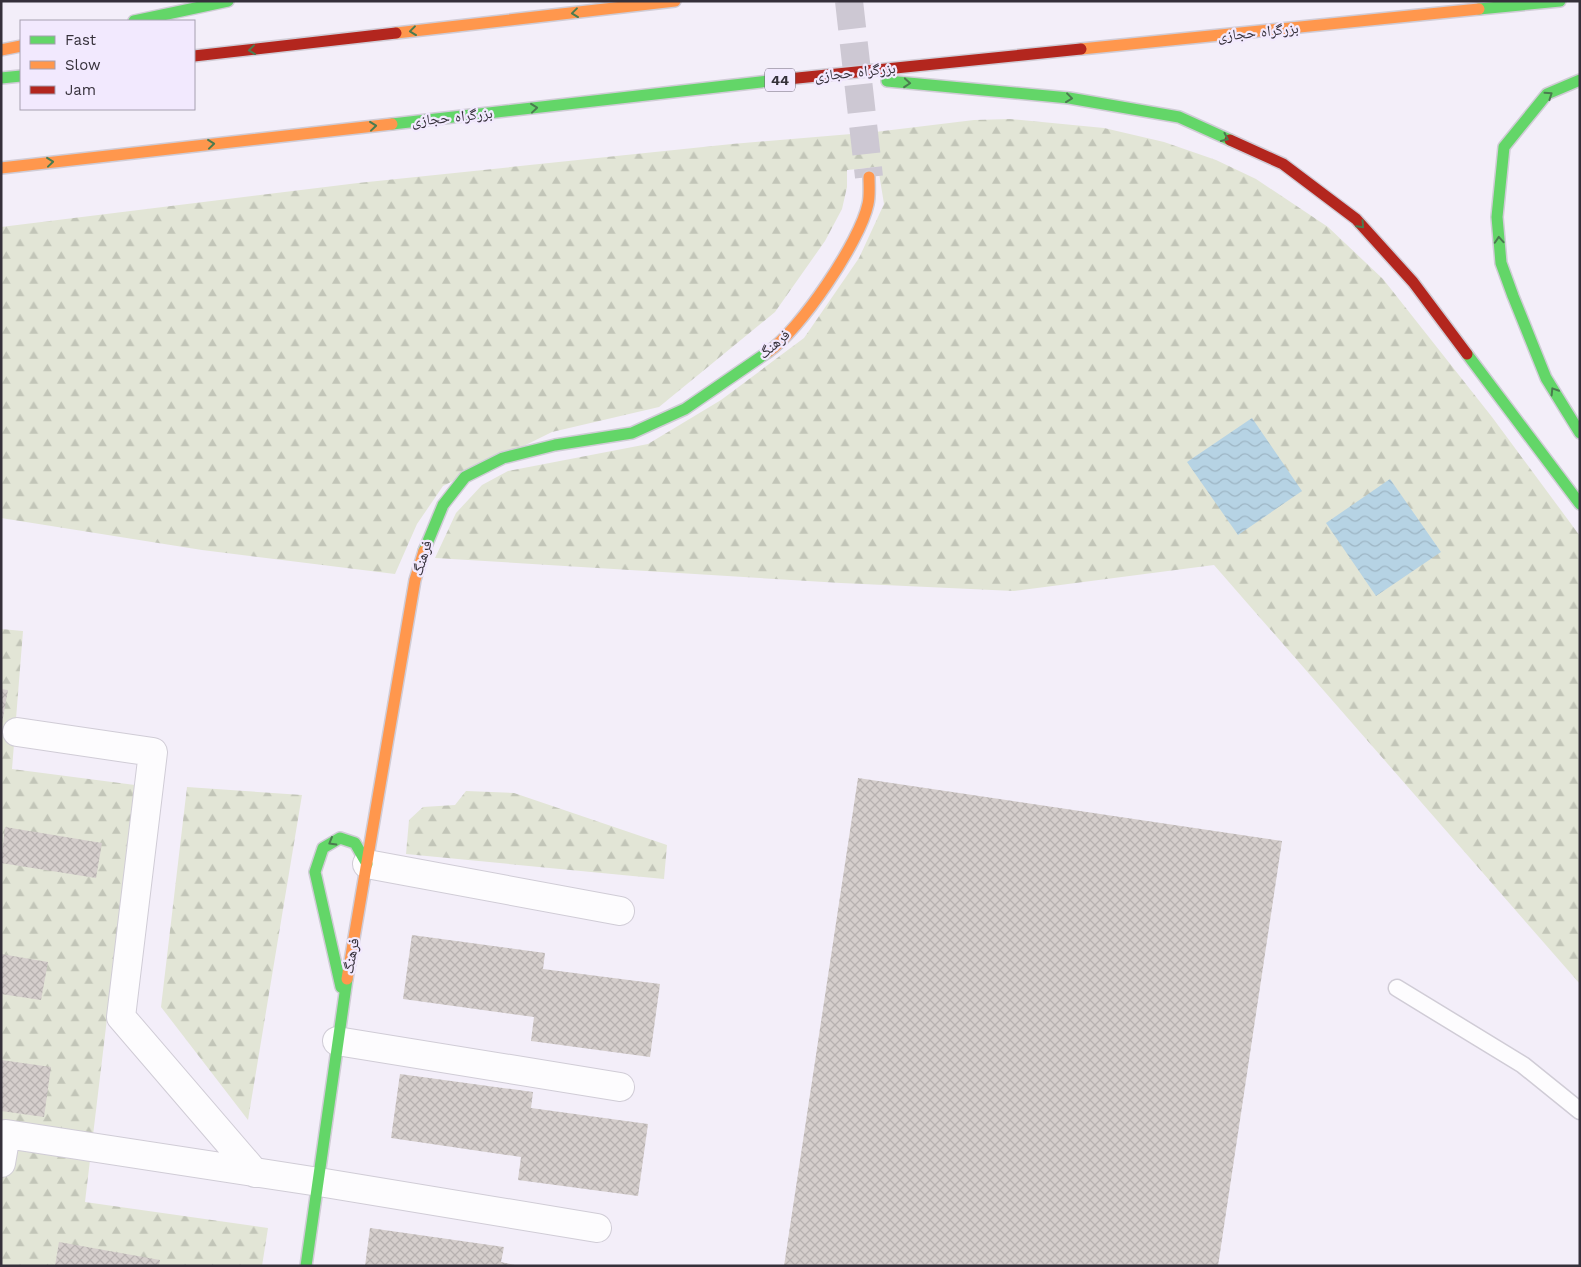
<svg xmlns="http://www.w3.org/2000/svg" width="1581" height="1267" viewBox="0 0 1581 1267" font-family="'Work Sans','Noto Naskh Arabic',sans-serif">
<defs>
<pattern id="forest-firs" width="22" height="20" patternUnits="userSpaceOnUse" patternTransform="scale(1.25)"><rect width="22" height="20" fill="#e2e5d6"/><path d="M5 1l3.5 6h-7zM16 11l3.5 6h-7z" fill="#c2c5b8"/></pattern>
<pattern id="water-waves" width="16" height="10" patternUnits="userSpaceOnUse" patternTransform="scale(1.25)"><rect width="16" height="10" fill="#b6d3e4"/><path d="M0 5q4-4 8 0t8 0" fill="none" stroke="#9db5c4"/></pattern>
<pattern id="building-cross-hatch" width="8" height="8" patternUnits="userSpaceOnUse" patternTransform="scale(1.25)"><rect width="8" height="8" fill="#d5cecc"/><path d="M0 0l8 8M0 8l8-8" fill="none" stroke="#b7b1b0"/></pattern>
</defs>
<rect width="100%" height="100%" fill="#f3eef9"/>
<!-- forest -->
<path fill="url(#forest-firs)" d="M1010,119L1104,128L1164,142L1216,160L1256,179L1328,227L1383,279L1492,417L1580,536V984L1214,565L1014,591L841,583L435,558L456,513L482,485L508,471L648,444L721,400L804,338L859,258L884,204L878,167L847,170V187L842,209L825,241L775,312L659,407L552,432L443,486L417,524L395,574L202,550L1,518V227L358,183L732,144L875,132L974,120Z
M1,629L23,631L12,769L135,785L85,1202L268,1228L262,1266H1Z
M187,787L302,795L248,1120L161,1007Z
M466,791L514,793L667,845L664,879L406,854L409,820L423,807L455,805Z"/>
<!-- water -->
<path fill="url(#water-waves)" d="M1252,418L1302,491L1238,535L1187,462Z
M1390,479L1441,552L1376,596L1326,523Z"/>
<!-- building -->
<path fill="url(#building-cross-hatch)" d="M1,689L8,690L2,723H1Z
M858,778L1282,841L1218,1266H784Z
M5,827L102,843L96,878L1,863Z
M412,935L545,953L543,969L660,984L650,1057L531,1041L534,1017L403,999Z
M1,954L48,962L41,1000L1,994Z
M1,1060L51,1067L44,1117L1,1111Z
M400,1074L533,1092L531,1108L648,1124L638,1196L518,1180L521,1157L391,1138Z
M370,1228L504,1247L501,1262L519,1266H365Z
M59,1242L160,1260L159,1266H55Z"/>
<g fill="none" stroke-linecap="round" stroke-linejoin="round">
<!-- street-tunnel -->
<path stroke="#cdc8d3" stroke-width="28" stroke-dasharray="28 14" stroke-linecap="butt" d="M849,1L869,177"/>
<!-- lane casing -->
<g stroke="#d0ccd6" stroke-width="19">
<path id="lane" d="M1397,988L1523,1065L1580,1111"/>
</g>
<!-- street casing -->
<g stroke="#d0ccd6" stroke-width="30">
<path id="street" d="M17,732L153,752L121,1017L255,1173
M367,864L620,911
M337,1041L620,1087
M1,1163L6,1134L319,1182L597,1228"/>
</g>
<!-- fast casing -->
<g stroke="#d0ccd6" stroke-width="14">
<path id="fast" d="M1479,9L1560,1
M134,21L228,1
M1,78L21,76
M1580,80L1547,94L1504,147L1497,217L1501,263L1513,296L1546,378L1580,433
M887,81L1069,98L1179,117L1230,140
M392,124L778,80
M1467,354L1580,504
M424,551L443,505L465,477L503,458L555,445L632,433L685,409L768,352
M341,987L315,872L323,848L340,838L355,843L367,864
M306,1266L347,979"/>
</g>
<!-- slow casing -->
<g stroke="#d0ccd6" stroke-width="14">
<path id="slow" d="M396,33L675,1
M1081,49L1479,9
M1,50L21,46
M1,168L392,124
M768,352C800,330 860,242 868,204C870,196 869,185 869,177
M347,979L415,580L424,551"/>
</g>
<!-- jam casing -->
<g stroke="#d0ccd6" stroke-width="14">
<path id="jam" d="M194,56L396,33
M778,80L1081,49
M1230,140L1283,164L1356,219L1413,282L1467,354"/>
</g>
<!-- lane -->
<use href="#lane" stroke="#fdfcfe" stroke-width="16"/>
<!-- street -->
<use href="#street" stroke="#fdfcfe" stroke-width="28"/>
<!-- fast -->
<use href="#fast" stroke="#63d668" stroke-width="11"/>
<!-- slow -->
<use href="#slow" stroke="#ff974d" stroke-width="11"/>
<!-- jam -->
<use href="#jam" stroke="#b3261e" stroke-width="11"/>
</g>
<!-- one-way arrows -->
<defs><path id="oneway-chevron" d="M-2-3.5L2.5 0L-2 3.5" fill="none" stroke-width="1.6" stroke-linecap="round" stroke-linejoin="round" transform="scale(1.25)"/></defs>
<g stroke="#4a7b4f">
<use href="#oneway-chevron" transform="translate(575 13) rotate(173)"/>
<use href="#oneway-chevron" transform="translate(413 31) rotate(173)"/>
<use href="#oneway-chevron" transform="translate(252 50) rotate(173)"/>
<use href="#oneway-chevron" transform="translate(907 83) rotate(5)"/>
<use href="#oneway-chevron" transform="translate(1549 95) rotate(-34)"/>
<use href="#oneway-chevron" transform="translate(1069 98) rotate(7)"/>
<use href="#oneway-chevron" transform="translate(534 108) rotate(-6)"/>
<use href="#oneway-chevron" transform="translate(373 126) rotate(-6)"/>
<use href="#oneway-chevron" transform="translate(1225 138) rotate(24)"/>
<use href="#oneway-chevron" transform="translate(211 144) rotate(-6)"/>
<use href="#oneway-chevron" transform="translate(50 162) rotate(-6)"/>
<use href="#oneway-chevron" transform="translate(1361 225) rotate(47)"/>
<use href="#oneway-chevron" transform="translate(1499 240) rotate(-94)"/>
<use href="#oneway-chevron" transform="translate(1554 391) rotate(-122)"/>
<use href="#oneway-chevron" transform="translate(332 842) rotate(150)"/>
</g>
<g text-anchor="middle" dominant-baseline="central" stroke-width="4.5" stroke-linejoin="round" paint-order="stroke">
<!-- shield labels -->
<rect fill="#f2e9fe" stroke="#6e6875" stroke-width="1" x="765" y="68.5" width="30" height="23" rx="4"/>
<g font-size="14" font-weight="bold" fill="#35303a">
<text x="780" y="80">44</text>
</g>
<!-- street labels -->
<g font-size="15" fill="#35303a" stroke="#f2e9fe">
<text transform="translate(1258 32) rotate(-6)">بزرگراه حجازی</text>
<text transform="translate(855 72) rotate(-6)">بزرگراه حجازی</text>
<text transform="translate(452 117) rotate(-6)">بزرگراه حجازی</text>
<text transform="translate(774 344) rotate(-41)">فرهنگ</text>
<text transform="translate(422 558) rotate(-73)">فرهنگ</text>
<text transform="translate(351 956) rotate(-80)">فرهنگ</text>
</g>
</g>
<!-- border -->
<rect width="1581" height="1267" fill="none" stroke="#35303a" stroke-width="5"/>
<!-- legend -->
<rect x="20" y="20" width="175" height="90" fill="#f2e9fe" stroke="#a69fb0"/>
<rect x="30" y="36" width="25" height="8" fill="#63d668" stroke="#a69fb0"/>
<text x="65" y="45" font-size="15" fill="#35303a">Fast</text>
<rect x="30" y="61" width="25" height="8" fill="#ff974d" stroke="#a69fb0"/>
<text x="65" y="70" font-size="15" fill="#35303a">Slow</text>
<rect x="30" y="86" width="25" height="8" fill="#b3261e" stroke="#a69fb0"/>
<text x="65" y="95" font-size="15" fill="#35303a">Jam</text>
</svg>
